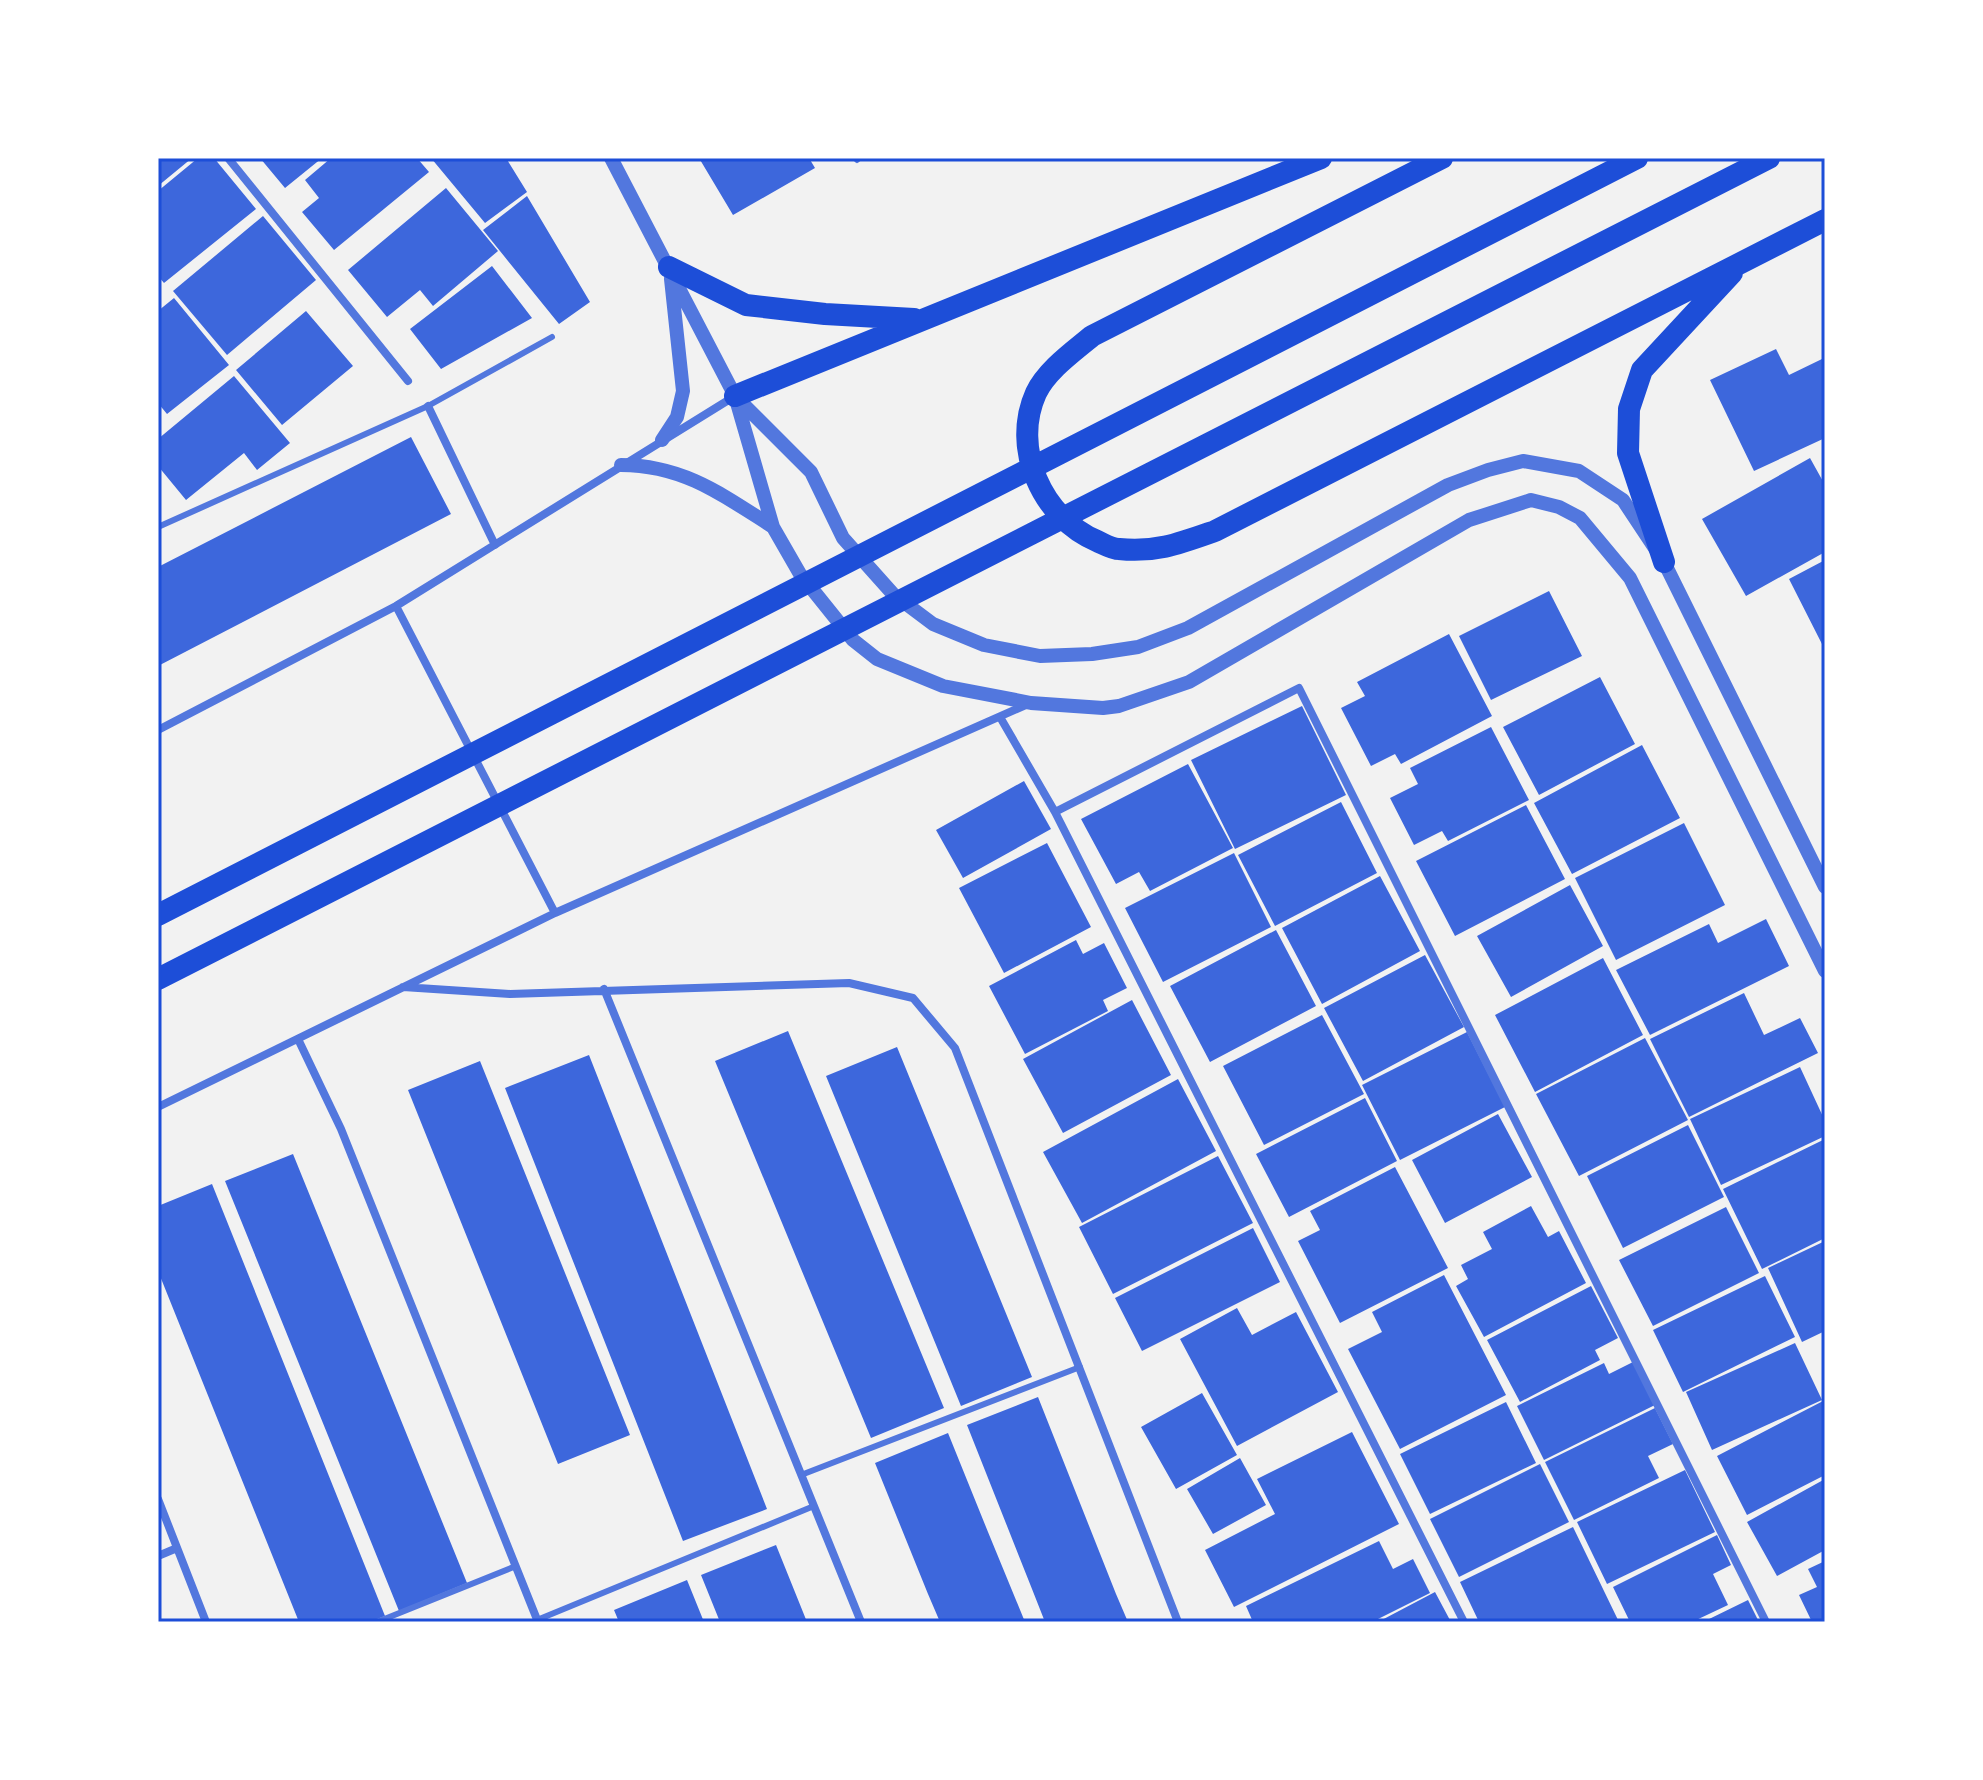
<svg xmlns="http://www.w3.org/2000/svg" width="1983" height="1780" viewBox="0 0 1983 1780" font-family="'Titillium Web',sans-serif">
<rect width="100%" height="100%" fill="#f2f2f2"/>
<!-- building -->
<path fill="#3d67dc" d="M158,158H192L158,186Z
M198,158H214L256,209L164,283L158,276V191Z
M260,158H322L285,188Z
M331,158H417L429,172L334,250L302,212L319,198L305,180Z
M431,158H506L527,192L485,223Z
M699,158H809L815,168L733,215Z
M446,188L498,251L433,306L420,290L387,317L348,270Z
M527,196L590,302L559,324L483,230Z
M263,216L316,280L227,355L173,291Z
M492,266L532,318L441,369L410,329Z
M174,298L229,365L167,414L158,403V311Z
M306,311L353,366L282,425L236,370Z
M1776,349L1789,375L1822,359L1825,366V438L1754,471L1710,380Z
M234,376L290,443L257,470L244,453L186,500L158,466V439Z
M411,437L451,514L158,666V567Z
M1810,458L1825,485V552L1746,596L1702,519Z
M1825,560V650L1789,579Z
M1549,591L1582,656L1491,700L1459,636Z
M1449,634L1492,716L1401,764L1395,754L1371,766L1341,708L1365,696L1357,682Z
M1600,677L1635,744L1539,795L1503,727Z
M1302,706L1346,795L1235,849L1191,760Z
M1491,727L1529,800L1448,841L1442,831L1414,845L1390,798L1418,784L1410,768Z
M1642,745L1680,818L1572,874L1534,803Z
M1188,764L1233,848L1150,891L1139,872L1116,884L1081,819Z
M1024,781L1051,829L963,878L936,830Z
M1341,802L1377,873L1275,926L1238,855Z
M1526,805L1565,879L1455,936L1416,861Z
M1684,823L1725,905L1616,960L1575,878Z
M1047,843L1091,927L1004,973L959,888Z
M1234,853L1271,927L1163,982L1125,908Z
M1380,876L1420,951L1322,1004L1282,928Z
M1570,885L1603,946L1511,997L1477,936Z
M1766,919L1789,966L1650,1035L1616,970L1709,924L1718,943Z
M1276,930L1316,1006L1210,1062L1170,986Z
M1076,940L1083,954L1104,943L1127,988L1103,1000L1108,1011L1025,1054L989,986Z
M1425,955L1464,1027L1363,1081L1324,1008Z
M1603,958L1643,1035L1535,1092L1495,1015Z
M1744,993L1764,1035L1800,1018L1818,1053L1689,1117L1650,1039Z
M1132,1000L1171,1075L1063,1133L1023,1059Z
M1322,1015L1364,1094L1264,1145L1223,1066Z
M788,1031L944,1408L871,1438L715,1061Z
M1467,1032L1505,1107L1400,1160L1362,1085Z
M1645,1038L1688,1120L1579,1176L1536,1094Z
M897,1047L1032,1377L961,1406L826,1076Z
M589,1055L767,1509L683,1541L505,1088Z
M480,1061L630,1435L558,1464L408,1090Z
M1800,1067L1825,1121V1136L1721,1185L1690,1119Z
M1178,1079L1216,1151L1082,1223L1043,1152Z
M1365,1098L1397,1161L1289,1217L1256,1154Z
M1498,1114L1532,1177L1445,1223L1412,1160Z
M1688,1125L1724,1197L1623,1248L1587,1176Z
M1825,1139V1238L1762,1269L1723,1189Z
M293,1154L467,1583L399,1611L225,1181Z
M1218,1156L1253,1223L1113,1294L1079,1227Z
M1395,1167L1448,1268L1340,1323L1298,1241L1320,1230L1310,1211Z
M212,1184L385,1616L370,1622H299L158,1271V1206Z
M1531,1206L1548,1237L1559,1231L1586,1283L1484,1337L1456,1286L1468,1279L1461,1265L1492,1249L1483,1232Z
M1726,1207L1759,1273L1653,1326L1619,1260Z
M1253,1228L1280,1282L1142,1351L1115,1298Z
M1825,1241V1331L1802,1342L1768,1268Z
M1444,1275L1506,1395L1400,1449L1348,1349L1382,1332L1372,1312Z
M1765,1276L1795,1337L1683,1392L1653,1330Z
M1591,1286L1618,1338L1595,1350L1600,1360L1520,1402L1487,1340Z
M1237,1308L1252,1335L1296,1312L1338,1392L1237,1446L1180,1339Z
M1795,1343L1822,1400L1712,1450L1686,1392Z
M1633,1362L1655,1405L1544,1460L1517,1406L1604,1363L1609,1374Z
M1202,1393L1237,1455L1176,1489L1141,1427Z
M1038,1397L1116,1594L1128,1622H1045L1032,1589L967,1425Z
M1825,1400V1475L1747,1515L1717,1456Z
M1506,1402L1536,1463L1430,1514L1400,1454Z
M1655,1408L1673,1444L1648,1456L1659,1478L1574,1520L1545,1462Z
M1352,1432L1399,1524L1234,1607L1205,1550L1275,1514L1257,1479Z
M948,1433L988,1532L1025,1622H940L928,1594L875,1463Z
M1240,1458L1266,1505L1213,1534L1187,1489Z
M1540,1464L1569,1522L1459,1577L1430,1519Z
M1685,1470L1715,1532L1607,1584L1577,1522Z
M1825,1479V1550L1777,1576L1747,1522Z
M1573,1527L1619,1622H1479L1460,1582Z
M1717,1535L1731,1565L1713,1574L1728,1605L1692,1622H1630L1613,1587Z
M1379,1541L1393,1569L1413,1559L1430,1593L1372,1622H1253L1246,1606Z
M776,1545L807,1622H720L701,1575Z
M1825,1561V1622H1812L1799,1595L1817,1587L1808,1569Z
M687,1580L704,1622H619L614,1610Z
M1435,1592L1451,1622H1378Z
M1748,1600L1759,1622H1703Z"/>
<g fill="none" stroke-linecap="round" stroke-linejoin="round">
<!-- service -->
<path stroke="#5277de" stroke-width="6" d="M857,160L859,158
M158,527L428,406L552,337
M801,1475L1080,1367
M537,1620L814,1506
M377,1622L516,1566"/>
<!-- minor -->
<path stroke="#5277de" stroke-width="8" d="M228,158L408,381
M428,406L495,545
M396,606L555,913
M1000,717L1055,812L1464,1622
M158,730L396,606L735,396
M1055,812L1299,688L1766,1622
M403,987L510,994L849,983L913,998L955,1048L1178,1622
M604,989L861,1622
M298,1039L341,1129L538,1622
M158,1107L555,913L1028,704
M158,1499L206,1622
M158,1556L177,1548"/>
<!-- tertiary -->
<path stroke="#5277de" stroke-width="14" d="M611,158L735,396L773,527L800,574L853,640L877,659L943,686L1031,703L1103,708L1119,706L1189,682L1469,520L1531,500L1559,507L1580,518L1630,578L1825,971
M738,399L811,472L843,538L893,594L933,624L984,645L1040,656L1092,654L1138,647L1188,628L1448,485L1488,470L1523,461L1579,471L1623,500L1664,562L1825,887
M662,440L677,417L683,391L671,279
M621,465C683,465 723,495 773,527"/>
<!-- trunk -->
<path stroke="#1d4ed8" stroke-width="22" d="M1442,158L1092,336C1073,352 1047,370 1036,393C1011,448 1042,518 1097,541C1104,544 1112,549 1119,549C1156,553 1181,543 1215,531L1825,220
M669,267L746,305L825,314L914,319
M735,396L1321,158
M1664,562L1628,453L1629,409L1642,370L1732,273
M158,915L1637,158
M158,979L1769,158"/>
</g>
<!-- border -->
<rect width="1983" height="1780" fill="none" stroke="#ffffff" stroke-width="320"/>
<rect x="160" y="160" width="1663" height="1460" fill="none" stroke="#1d4ed8" stroke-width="3"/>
</svg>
